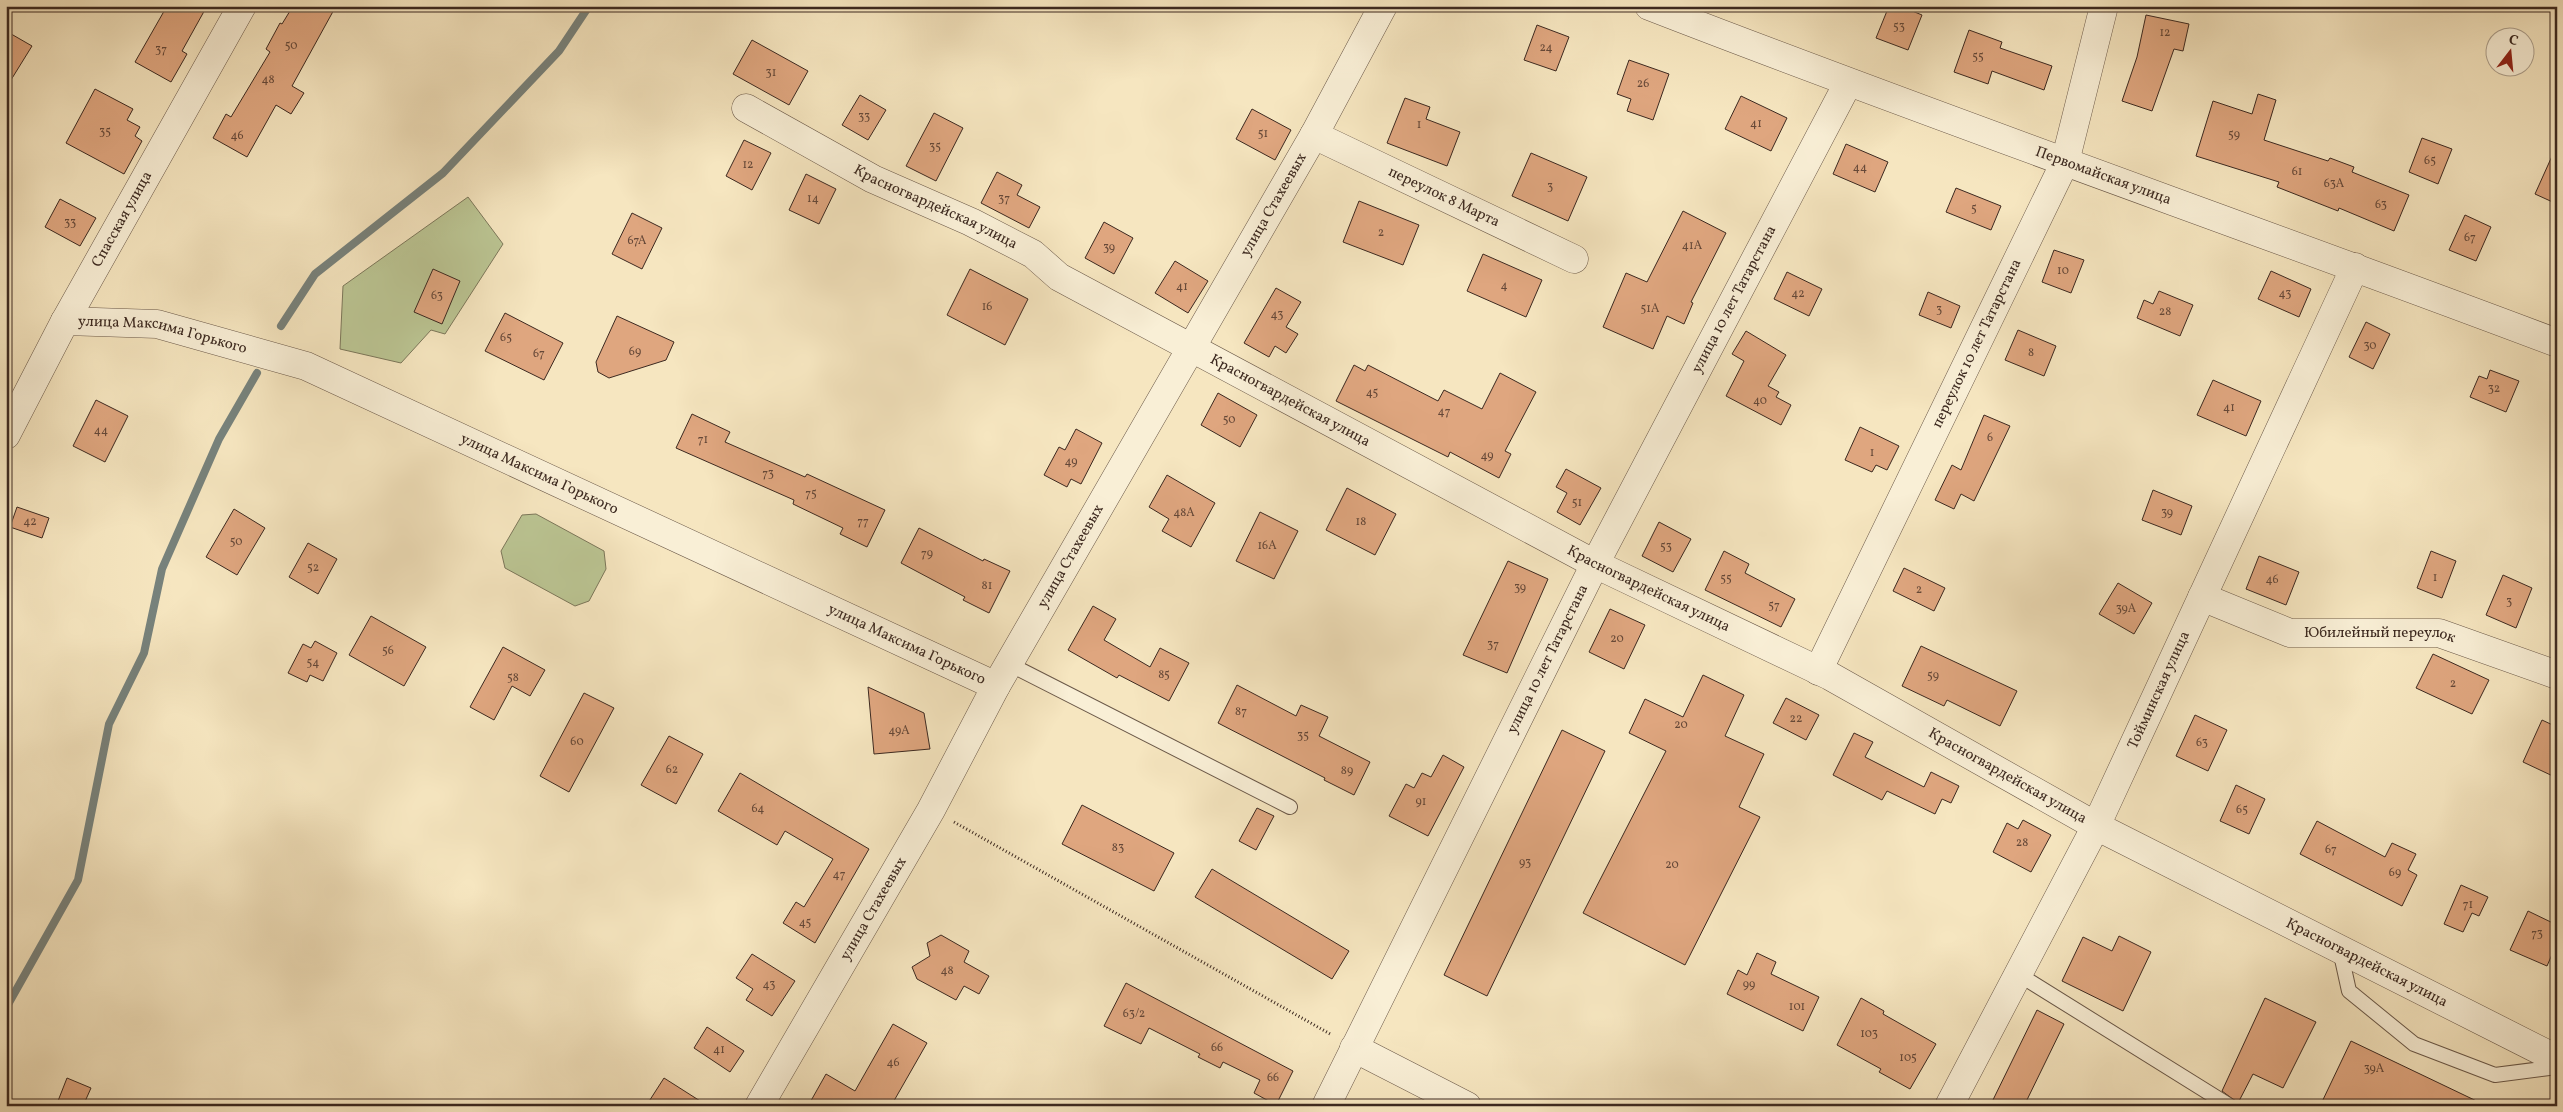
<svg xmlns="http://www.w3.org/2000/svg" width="2563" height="1112" viewBox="0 0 2563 1112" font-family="Vollkorn,serif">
<rect width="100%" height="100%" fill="#f6e6c0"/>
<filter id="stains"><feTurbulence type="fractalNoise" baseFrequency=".004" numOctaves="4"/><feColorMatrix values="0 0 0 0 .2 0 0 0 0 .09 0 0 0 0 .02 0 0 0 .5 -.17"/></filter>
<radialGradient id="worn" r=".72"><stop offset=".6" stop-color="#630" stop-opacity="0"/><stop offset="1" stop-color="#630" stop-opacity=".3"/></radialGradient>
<!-- green -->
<path fill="#bbc593" stroke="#7c775a" d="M468,197L503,244L445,334L431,330L401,363L340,349L343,286Z
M536,514L604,551L606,569L589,601L575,606L505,568L501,551L522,515Z"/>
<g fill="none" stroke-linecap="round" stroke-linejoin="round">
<!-- stream -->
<path stroke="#77827c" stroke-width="8" d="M281,326L315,274L443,173L559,51L589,6
M6,1008L78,880L109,724L144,653L162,569L219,439L257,373"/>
</g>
<!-- building -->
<path fill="#dfa67f" stroke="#3c2920" d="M167,6H207L182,51L187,54L171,82L135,62Z
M293,6H336L292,86L304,93L291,114L276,105L247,157L213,138L226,114L231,117L270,52L266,49L280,23L282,24Z
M1889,6H1900L1922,15L1908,50L1876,38Z
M2146,15L2189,24L2183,51L2174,49L2152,111L2122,101L2137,57Z
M1537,25L1569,37L1556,71L1524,60Z
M1969,30L2002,42L2000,48L2052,66L2044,90L1992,71L1988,84L1954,72Z
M6,31L32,46L6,88Z
M752,40L808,71L789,105L733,74Z
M1629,60L1669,74L1653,120L1627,111L1631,99L1617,94Z
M95,89L133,109L127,120L140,127L135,136L142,141L124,174L66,143Z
M2258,94L2276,100L2264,140L2328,161L2330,158L2354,167L2352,172L2409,195L2394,231L2339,208L2338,211L2277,187L2279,182L2196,156L2213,101L2252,114Z
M860,95L886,110L868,140L842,125Z
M1741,96L1787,118L1771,151L1725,129Z
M1405,98L1430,107L1426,119L1460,132L1447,166L1387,143Z
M1252,109L1291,130L1275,160L1236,139Z
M934,113L963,128L936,181L906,166Z
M2422,138L2452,149L2438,184L2409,172Z
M744,140L771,153L752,190L726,176Z
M1846,144L1888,162L1875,192L1833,174Z
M2557,145V204L2535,194Z
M1531,153L1587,177L1568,221L1512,196Z
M997,172L1022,185L1017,195L1040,207L1029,228L981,203Z
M806,174L836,189L819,224L789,210Z
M1956,188L2001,206L1991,230L1946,212Z
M60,199L96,218L80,246L45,227Z
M1359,201L1419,225L1403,265L1343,242Z
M1683,211L1726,233L1691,302L1693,303L1684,324L1667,316L1653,349L1603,327L1626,273L1647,282Z
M632,213L662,228L642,269L612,254Z
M2465,215L2491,227L2476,261L2449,250Z
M1104,222L1133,238L1114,274L1085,258Z
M2054,250L2084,260L2071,293L2042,282Z
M1483,254L1542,280L1526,317L1467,291Z
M1175,261L1208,281L1188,313L1155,293Z
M433,269L460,281L442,324L414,312Z
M970,269L1028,299L1005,345L947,315Z
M2271,271L2311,289L2299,317L2258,299Z
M1787,272L1822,289L1809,316L1774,299Z
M1276,288L1301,302L1286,327L1298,334L1286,353L1275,346L1269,357L1244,343Z
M2159,291L2193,305L2180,336L2137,318L2144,300L2153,304Z
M1928,292L1960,306L1951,328L1919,315Z
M505,313L563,343L544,380L485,351Z
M617,316L674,342L666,360L609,378L598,372L596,362Z
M2366,322L2390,334L2373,369L2349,357Z
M2018,330L2056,346L2044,376L2005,360Z
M1746,331L1786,355L1768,386L1779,392L1776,397L1791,405L1781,425L1726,396L1744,361L1732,354Z
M1354,365L1365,371L1368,365L1438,401L1444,390L1482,409L1500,373L1536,392L1505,451L1511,454L1499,478L1450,452L1448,457L1336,401Z
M2490,370L2519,381L2506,412L2470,397L2479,376L2487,379Z
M2213,380L2261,401L2246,436L2197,415Z
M1218,393L1257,415L1240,447L1201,425Z
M96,400L128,416L105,462L73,446Z
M692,414L730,432L725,442L805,477L807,474L885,510L867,547L840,534L843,528L793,504L794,500L676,448Z
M1984,415L2010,426L1974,501L1961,494L1954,509L1935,500L1952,465L1961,470Z
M1860,427L1899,446L1887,470L1876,465L1872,472L1845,460Z
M1076,429L1102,443L1081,484L1071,479L1067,487L1044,475L1059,447L1065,450Z
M1566,469L1601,488L1580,525L1557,512L1567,493L1556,487Z
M1167,475L1215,503L1191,547L1162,531L1169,519L1149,507Z
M1347,488L1396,514L1375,555L1326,530Z
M2153,490L2192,506L2181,535L2142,520Z
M17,507L49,518L42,538L10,527Z
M234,509L265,528L237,575L206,557Z
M1260,512L1298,531L1274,579L1236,561Z
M1659,522L1691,539L1673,572L1642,556Z
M919,528L983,561L984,559L1010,571L989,613L963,600L965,597L901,563Z
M308,543L337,559L318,594L289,577Z
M1724,551L1749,564L1745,573L1795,599L1781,627L1705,590Z
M2431,551L2456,561L2442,598L2417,588Z
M2259,556L2299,572L2286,605L2246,589Z
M1508,561L1548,579L1507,673L1463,655Z
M1904,568L1945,588L1934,611L1893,591Z
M2503,575L2532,588L2516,628L2486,615Z
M2118,583L2152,603L2134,634L2099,614Z
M1093,606L1116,619L1104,640L1150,667L1160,648L1189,663L1169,701L1119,675L1117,678L1068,650Z
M1610,609L1645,625L1624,669L1589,652Z
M371,616L426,647L404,686L349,655Z
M315,641L337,653L323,681L310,675L307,682L288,673L303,644L311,648Z
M1921,646L2017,691L2000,726L1947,700L1944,706L1902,686Z
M503,647L545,670L530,696L512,686L494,720L470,707Z
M2433,654L2489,680L2472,714L2416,688Z
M1703,675L1744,695L1725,736L1764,754L1739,807L1760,817L1685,965L1583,913L1666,751L1629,733L1645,699L1683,717Z
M1237,685L1296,716L1301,705L1328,717L1319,736L1370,762L1354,795L1324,780L1325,778L1218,723Z
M868,687L924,713L930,749L874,754Z
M584,693L614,708L569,792L540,776Z
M1786,698L1819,715L1806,740L1773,723Z
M2195,715L2227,730L2208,771L2176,756Z
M2542,720L2557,727V778L2523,762Z
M1562,730L1605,751L1487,996L1444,975Z
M1854,733L1873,742L1865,757L1924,787L1931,772L1959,786L1951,803L1942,799L1935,814L1887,791L1882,800L1833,775Z
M669,736L703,754L676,804L641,785Z
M1443,755L1464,767L1428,836L1389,816L1406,784L1414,788L1422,773L1431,777Z
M740,773L869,849L815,943L783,923L796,902L804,907L833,859L785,831L777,845L718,811Z
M2236,785L2265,799L2249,834L2220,821Z
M1082,805L1174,853L1154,891L1062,844Z
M1257,808L1274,816L1256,850L1239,841Z
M2023,820L2051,835L2031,872L1993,852L2007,823L2018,829Z
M2317,821L2385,857L2392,843L2416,854L2408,870L2417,875L2402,906L2300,854Z
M1212,869L1349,951L1332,979L1195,897Z
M2461,885L2488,897L2479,916L2472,913L2463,932L2444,924Z
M2528,911L2557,925V943L2547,966L2510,950Z
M941,935L969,951L964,962L989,976L979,994L964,986L956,1000L917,979L912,967L930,956L927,943Z
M2119,936L2151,952L2123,1011L2062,981L2083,937L2112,951Z
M1757,953L1776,962L1771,974L1819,997L1803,1031L1727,994L1738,970L1747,975Z
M752,954L795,981L772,1016L746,1000L753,989L736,978Z
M1126,983L1293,1071L1276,1105L1254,1093L1260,1080L1223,1062L1220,1068L1198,1057L1200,1054L1149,1028L1141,1044L1104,1026Z
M1861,998L1884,1011L1883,1014L1936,1044L1910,1089L1879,1072L1881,1069L1837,1045Z
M2265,998L2316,1022L2283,1088L2253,1074L2238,1103L2222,1091Z
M2037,1010L2064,1024L2024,1106H1990Z
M893,1024L927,1043L891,1106H808L826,1074L855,1091Z
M707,1027L744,1051L730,1072L694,1048Z
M2351,1041L2487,1106H2320Z
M67,1078L91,1088L83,1106H56Z
M664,1078L708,1106H646Z"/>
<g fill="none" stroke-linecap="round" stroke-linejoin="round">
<!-- service casing -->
<g stroke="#6a5848" stroke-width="16">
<path id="service" d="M1009,664L1290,807
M2340,950L2349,991L2414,1044L2495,1075L2557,1067
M2018,974L2230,1106"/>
</g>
<!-- minor casing -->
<g stroke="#6a5848" stroke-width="29">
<g id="minor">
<path id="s1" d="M1649,6C1950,123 2255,229 2557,343"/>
<path id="s2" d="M746,108L873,179L971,222L1033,254L1059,277L1595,564L1830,676L2096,826L2557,1059"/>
<path id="s3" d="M1314,135L1574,259"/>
<path id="s4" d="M65,321L157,324L306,366L996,686"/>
<path id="s5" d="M6,435L65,321L242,6"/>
<path id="s6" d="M2202,597L2290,633H2439L2557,675"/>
<path id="s7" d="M1818,671L2065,162L2104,6"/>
<path id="s8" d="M759,1106L931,810L996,686L1314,135L1383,6"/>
<path id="s9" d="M1326,1106L1595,564L1848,83"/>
<path id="s10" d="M1949,1106L2096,826L2355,267"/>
</g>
</g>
<!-- tertiary casing -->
<g stroke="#6a5848" stroke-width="29">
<path id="tertiary" d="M1354,1048L1467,1106"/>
</g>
<!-- path -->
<path stroke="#3c2920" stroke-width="3" stroke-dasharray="1 2.5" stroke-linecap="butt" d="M954,822L1332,1035"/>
<!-- service -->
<use href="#service" stroke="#f9efd6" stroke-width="14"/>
<!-- minor -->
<use href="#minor" stroke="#f9efd6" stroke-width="28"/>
<!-- tertiary -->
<use href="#tertiary" stroke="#f9efd6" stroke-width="28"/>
</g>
<g text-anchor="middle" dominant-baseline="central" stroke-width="4" stroke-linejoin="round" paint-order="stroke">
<!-- number labels -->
<g font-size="12" fill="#654838">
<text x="1899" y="27">53</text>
<text x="2165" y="33">12</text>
<text x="291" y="46">50</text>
<text x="1546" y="48">24</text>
<text x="161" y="50">37</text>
<text x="1978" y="57">55</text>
<text x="771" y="73">31</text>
<text x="268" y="80">48</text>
<text x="1643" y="84">26</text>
<text x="864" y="117">33</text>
<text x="1756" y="124">41</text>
<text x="1419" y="125">1</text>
<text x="105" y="132">35</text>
<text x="1263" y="134">51</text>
<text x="2234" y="135">59</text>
<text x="237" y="136">46</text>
<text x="935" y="147">35</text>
<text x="2430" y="161">65</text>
<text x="748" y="165">12</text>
<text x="1860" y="168">44</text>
<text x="2297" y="172">61</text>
<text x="2334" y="184">63А</text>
<text x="1550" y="187">3</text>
<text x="813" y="199">14</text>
<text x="1004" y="199">37</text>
<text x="2381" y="205">63</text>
<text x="1974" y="209">5</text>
<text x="70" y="223">33</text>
<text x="1381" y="233">2</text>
<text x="2470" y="238">67</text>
<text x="637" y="241">67А</text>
<text x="1692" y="246">41А</text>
<text x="1109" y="248">39</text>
<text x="2063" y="271">10</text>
<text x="1504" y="286">4</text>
<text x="1182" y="287">41</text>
<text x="1798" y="294">42</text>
<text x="2285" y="294">43</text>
<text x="437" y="296">63</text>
<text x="987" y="307">16</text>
<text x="1650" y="309">51А</text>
<text x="1939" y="310">3</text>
<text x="2165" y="312">28</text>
<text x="1277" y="315">43</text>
<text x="506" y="338">65</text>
<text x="2370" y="346">30</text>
<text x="635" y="352">69</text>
<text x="2031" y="353">8</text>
<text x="539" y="354">67</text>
<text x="2494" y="389">32</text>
<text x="1372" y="393">45</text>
<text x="1760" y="401">40</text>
<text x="2229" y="408">41</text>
<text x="1444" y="412">47</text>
<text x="1229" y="420">50</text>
<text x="101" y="431">44</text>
<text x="1990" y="438">6</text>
<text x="703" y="440">71</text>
<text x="1872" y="453">1</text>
<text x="1487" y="456">49</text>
<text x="1071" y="462">49</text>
<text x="768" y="474">73</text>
<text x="811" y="494">75</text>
<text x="1577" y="503">51</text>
<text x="1184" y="513">48А</text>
<text x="2167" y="513">39</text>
<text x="30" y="522">42</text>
<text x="863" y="522">77</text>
<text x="1361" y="522">18</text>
<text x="236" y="542">50</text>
<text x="1267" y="546">16А</text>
<text x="1666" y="547">53</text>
<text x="927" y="554">79</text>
<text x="313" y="568">52</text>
<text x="2435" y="578">1</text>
<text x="1726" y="579">55</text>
<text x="2272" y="580">46</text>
<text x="987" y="586">81</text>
<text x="1520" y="588">39</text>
<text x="1919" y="590">2</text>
<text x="2509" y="602">3</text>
<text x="1774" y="606">57</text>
<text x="2126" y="609">39А</text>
<text x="1617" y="639">20</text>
<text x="1493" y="645">37</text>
<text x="388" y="651">56</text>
<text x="313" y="663">54</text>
<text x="1164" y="675">85</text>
<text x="1933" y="676">59</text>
<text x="513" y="678">58</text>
<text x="2453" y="684">2</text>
<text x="1241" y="712">87</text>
<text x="1796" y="719">22</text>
<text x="1681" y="725">20</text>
<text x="899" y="731">49А</text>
<text x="1303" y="736">35</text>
<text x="577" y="742">60</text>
<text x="2202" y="743">63</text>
<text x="672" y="770">62</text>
<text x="1347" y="771">89</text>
<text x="1421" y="802">91</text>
<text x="758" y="809">64</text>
<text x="2242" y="810">65</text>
<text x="2022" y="843">28</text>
<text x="1118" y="848">83</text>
<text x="2331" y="850">67</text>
<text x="1525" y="863">93</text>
<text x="1672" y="865">20</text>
<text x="2395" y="873">69</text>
<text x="839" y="875">47</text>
<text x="2468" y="905">71</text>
<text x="805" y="923">45</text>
<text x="2537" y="934">73</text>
<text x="947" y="971">48</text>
<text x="769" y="985">43</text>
<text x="1749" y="985">99</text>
<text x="1797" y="1007">101</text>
<text x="1134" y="1014">63/2</text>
<text x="1869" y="1034">103</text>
<text x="1217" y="1048">66</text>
<text x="719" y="1050">41</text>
<text x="1908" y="1058">105</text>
<text x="893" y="1063">46</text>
<text x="2374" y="1069">39А</text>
<text x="1273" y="1078">66</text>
</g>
<!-- street labels -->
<g font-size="15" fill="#3c2920" stroke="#f9efd6">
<text stroke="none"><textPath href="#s1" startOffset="485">Первомайская улица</textPath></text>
<text stroke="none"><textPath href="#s3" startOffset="144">переулок 8 Марта</textPath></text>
<text stroke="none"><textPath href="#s2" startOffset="214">Красногвардейская улица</textPath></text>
<text stroke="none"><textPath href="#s8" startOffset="1038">улица Стахеевых</textPath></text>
<text stroke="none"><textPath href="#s5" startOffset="245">Спасская улица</textPath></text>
<text stroke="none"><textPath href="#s9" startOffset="904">улица 10 лет Татарстана</textPath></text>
<text stroke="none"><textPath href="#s4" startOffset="99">улица Максима Горького</textPath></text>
<text stroke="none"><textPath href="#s7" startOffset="364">переулок 10 лет Татарстана</textPath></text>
<text stroke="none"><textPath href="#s2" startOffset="619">Красногвардейская улица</textPath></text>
<text stroke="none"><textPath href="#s4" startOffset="504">улица Максима Горького</textPath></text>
<text stroke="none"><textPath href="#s8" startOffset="632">улица Стахеевых</textPath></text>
<text stroke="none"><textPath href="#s2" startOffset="1024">Красногвардейская улица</textPath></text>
<text stroke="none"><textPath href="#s6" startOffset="185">Юбилейный переулок</textPath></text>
<text stroke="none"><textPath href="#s4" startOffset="909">улица Максима Горького</textPath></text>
<text stroke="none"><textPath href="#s9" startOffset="499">улица 10 лет Татарстана</textPath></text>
<text stroke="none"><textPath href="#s10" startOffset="466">Тойминская улица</textPath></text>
<text stroke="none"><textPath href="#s2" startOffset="1429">Красногвардейская улица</textPath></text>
<text stroke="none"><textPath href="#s8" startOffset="228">улица Стахеевых</textPath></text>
<text stroke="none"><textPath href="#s2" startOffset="1834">Красногвардейская улица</textPath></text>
</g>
</g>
<!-- margin -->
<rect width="2563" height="1112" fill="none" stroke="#f6e6c0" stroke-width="25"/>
<rect x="8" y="8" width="2548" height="1097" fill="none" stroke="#3c2920" stroke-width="2.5"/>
<rect x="12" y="12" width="2538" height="1087" fill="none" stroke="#3c2920"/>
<!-- north arrow -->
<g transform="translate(2510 52) rotate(16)"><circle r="24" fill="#f9efd6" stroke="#ada08d"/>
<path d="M0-4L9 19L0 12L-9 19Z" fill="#8f2418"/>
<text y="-8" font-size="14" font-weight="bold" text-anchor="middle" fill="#3c2920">С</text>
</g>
<rect width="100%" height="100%" filter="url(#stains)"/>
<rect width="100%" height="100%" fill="url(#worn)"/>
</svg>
